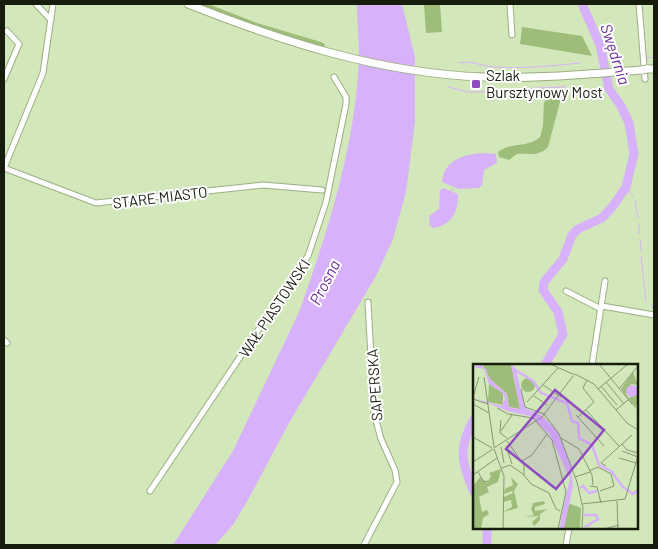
<svg xmlns="http://www.w3.org/2000/svg" width="658" height="549" viewBox="0 0 658 549" font-family="Barlow,sans-serif">
<rect width="100%" height="100%" fill="#d2e8ba"/>
<!-- green -->
<path fill="#9fbd7a" d="M195,4H208L257,23L321,42L325,44L324,48H317Z
M424,4H440L442,32L426,33Z
M522,27L582,36L592,56L520,44Z
M554,94L560,98V102L548,147C538,157 530,153 517,154L509,160L499,157L498,152C511,142 528,148 540,137L543,126L544,102Z"/>
<!-- water -->
<path fill="#d8b1fb" d="M357,4H402L415,57V121L406,192L393,239L376,276L289,423L249,498L233,525L215,545H173L233,451L299,312C328,231 356,144 359,57C359,39 357,21 357,4Z
M496,154L497,163L484,170L482,185L479,188L459,189L442,182C444,156 474,151 496,154Z
M443,188L458,194C459,211 451,226 433,228L430,226L429,216L439,209L440,190Z"/>
<g fill="none" stroke-linecap="round" stroke-linejoin="round">
<!-- stream -->
<path stroke="#d8b1fb" stroke-width="1" d="M647,58L654,57
M459,63C471,60 482,66 493,67C522,69 551,66 580,63
M449,87L468,92H482L491,90L564,87
M555,95L562,92L564,85
M626,187L633,196
M452,191L453,188
M635,201L638,218
M639,224V234
M640,239L641,251
M641,256L646,302
M651,304L654,311"/>
<!-- river -->
<path stroke="#d8b1fb" stroke-width="9" d="M545,365L563,334L558,312L543,290L544,282L563,259L572,235L578,229L602,218L613,206L626,187L634,154L629,123L621,106L609,89L600,45L582,4
M474,419C458,448 461,462 474,492
M487,545V528"/>
<!-- street casing -->
<g stroke="#9baf83" stroke-width="7">
<path id="street" d="M36,4L51,20
M510,4L512,35
M639,4L645,79
M4,79L19,44L7,31
M4,168L96,203L263,185L322,190
M4,168L43,73L53,4
M566,291L601,309
M602,306L654,315
M4,340L7,343
M592,365L605,281
M150,491L308,256L326,202L346,104V97L334,77
M364,545L397,482L395,470L381,439L374,413L368,302
M566,545L569,528"/>
</g>
<!-- secondary casing -->
<g stroke="#9baf83" stroke-width="9">
<path id="secondary" d="M188,4C284,42 379,73 483,77C536,79 589,74 642,70
M647,69H654"/>
</g>
<!-- street -->
<use href="#street" stroke="#fff" stroke-width="5"/>
<!-- secondary -->
<use href="#secondary" stroke="#fff" stroke-width="7"/>
<!-- secondary-bridge casing -->
<g stroke="#9baf83" stroke-width="9" stroke-linecap="butt">
<path id="secondary-bridge" d="M642,70L647,69"/>
</g>
<!-- secondary-bridge -->
<use href="#secondary-bridge" stroke="#fff" stroke-width="7"/>
</g>
<!-- markers -->
<rect fill="#8f4cc0" stroke="#fff" stroke-width="2" x="471" y="79" width="10" height="10" rx="2.5"/>
<g text-anchor="middle" dominant-baseline="central" stroke-width="4" stroke-linejoin="round" paint-order="stroke">
<!-- poi labels -->
<g font-size="15" fill="#161d0d" stroke="#fff" text-anchor="start">
<text x="486" y="75">Szlak<tspan x="486" dy="17">Bursztynowy Most</tspan></text>
</g>
<!-- street labels -->
<g font-size="15" fill="#161d0d" stroke="#fff">
<text transform="translate(160 197) rotate(-7)">STARE MIASTO</text>
<text transform="translate(274 308) rotate(-56)">WAŁ PIASTOWSKI</text>
<text transform="translate(374 385) rotate(-94)">SAPERSKA</text>
</g>
<!-- water labels -->
<g font-size="16" font-style="italic" fill="#6a2c95" stroke="#fff">
<text transform="translate(616 54) rotate(72)">Swędrnia</text>
<text transform="translate(324 282) rotate(-63)">Prosna</text>
</g>
</g>
<!-- overview -->
<g transform="translate(473 364)">
<rect width="165" height="165" fill="#d2e8ba"/>
<path d="M2,0H38L47,45L36,43L34,30L17,15L10,2ZM160,8L165,21L158,20L153,30L156,34L165,30L163,45L148,25ZM48 21a7 7 0 1 1 14 0a7 7 0 1 1-14 0ZM16,20L30,29V41L15,38ZM28,105L25,118L14,123L16,128L6,133L9,148L14,146L16,150L10,154L8,165H0V122L7,113L14,119L18,112L16,109ZM38,113L45,120L41,127L45,144L30,148L39,143L38,136L31,138V133L40,129L39,127L31,130L32,125L40,121ZM71,137L72,140L62,143V147L75,145L67,150V156L61,162L59,158L66,152L51,153L61,151L58,145L60,139ZM95,139L108,144L107,165H91Z" fill="#9fbd7a"/>
<path d="M38,0L43,5L52,44L69,52L84,67L98,102L100,122L91,165H87L89,148L97,115L77,71L57,52L37,48L1,34L28,42L32,35L30,29L16,20L11,5L0,3L7,1L13,5L17,15L33,29L36,43L47,45ZM153 27a6 6 0 1 1 12 0a6 6 0 1 1-12 0Z" fill="#d8b1fb"/>
<path fill="none" stroke="#d8b1fb" stroke-width="2.5" d="M41,5L60,17L68,29L94,39L99,57L105,59L106,74L119,81L126,101L138,107L150,123L160,130L165,126M107,124L110,122L116,129L124,127M111,151H123L125,155L112,163"/>
<path fill="none" stroke="#879775" stroke-width="1" d="M77,0L102,11M126,0L159,40M102,10L121,20L154,59L165,66M11,13L21,83M133,18L151,40M70,21L88,33M128,22L144,41M48,25L52,43L71,50L86,70L104,118L110,144L109,165M125,25L155,0M146,25L165,2M61,32L74,41M0,33L6,13M0,35L15,40M54,38L85,4M0,40L16,49M24,44L35,50L60,54L79,76L93,128L85,165M113,46L146,82M143,46L155,36M103,51L131,82M105,53L121,38L110,24L114,16M28,56L27,69L34,74M28,67L39,51M0,73L19,84M88,74L106,85L119,111L120,121M34,77L51,101V111M149,80L154,86L165,89M33,82L39,100M28,83L31,99M21,84L69,53L100,12M21,85L31,112L30,165M149,87L165,93M146,94L163,99M49,97L59,91L74,70M0,98L20,85M133,102L128,99L159,71M29,104L37,101L50,110L58,120L76,129L83,145L87,147M116,107L125,103L138,110L141,122L127,127M5,108L11,118L15,117M0,111L24,94M102,113L117,108M117,122L124,123L128,139M144,137L145,165M109,140L152,135L165,92M131,165L146,161"/>
<path fill="#8f4cc0" fill-opacity="0.15" stroke="#8f4cc0" stroke-width="2.5" d="M82,26L131,66L83,125L33,85Z"/>
<rect width="165" height="165" fill="none" stroke="#161d0d" stroke-width="2.5"/>
</g>
<!-- border -->
<rect width="658" height="549" fill="none" stroke="#161d0d" stroke-width="10"/>
</svg>
